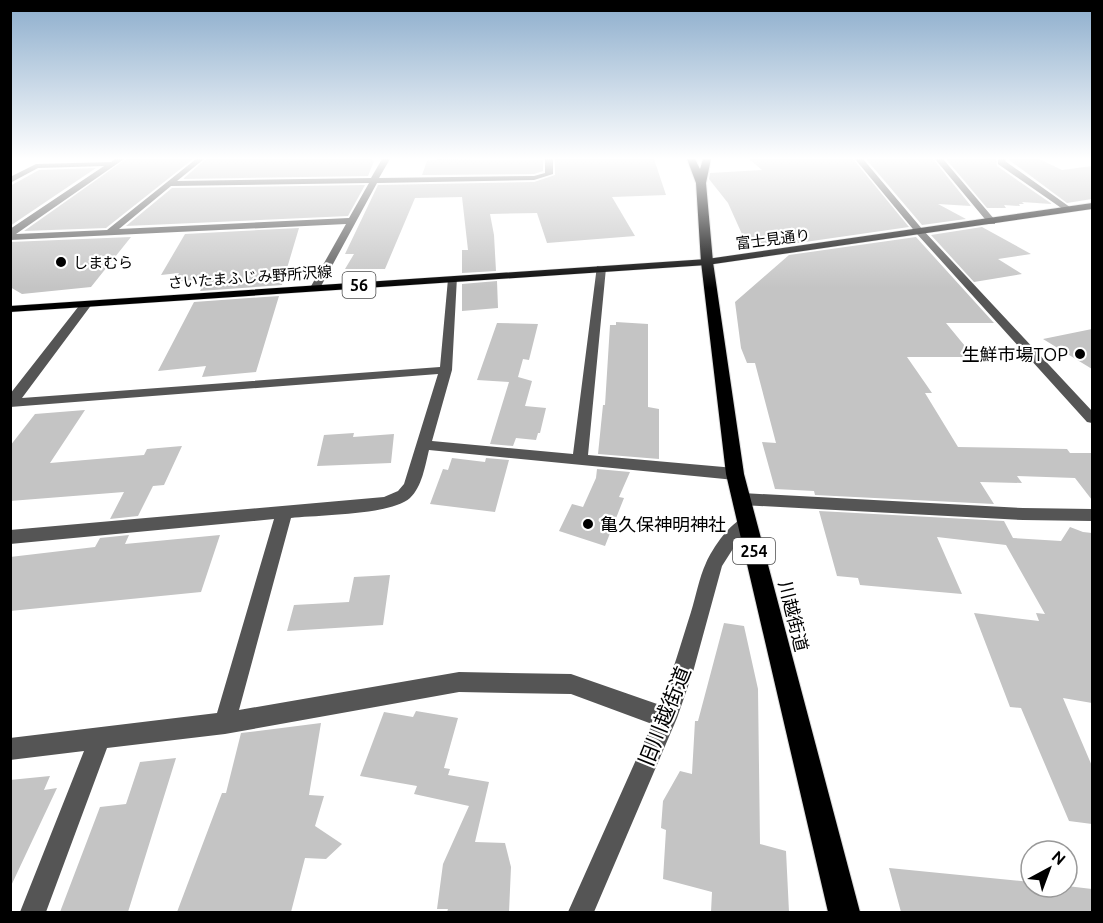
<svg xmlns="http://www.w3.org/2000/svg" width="1103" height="923" viewBox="0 0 1103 923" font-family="Ubuntu,'Noto Sans JP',sans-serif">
<rect width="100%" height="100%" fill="#fff"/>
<!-- building -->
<path fill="#c4c4c4" d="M126,159H193L106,228L24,231Z
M206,159H373L372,161H374L368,176L183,179Z
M438,159L543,160V171L534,174L422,175L427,161Z
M555,159H654L666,195L612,197L635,236L547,243L537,213L490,214L494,235L496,271L462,273V250H468L462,197L415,198L385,269H345L354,254H345L378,185L534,182L555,175Z
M749,159H853L909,227L798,243H746L728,203L709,179L710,173L762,170Z
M866,159H933L971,206L938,204L966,219L922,225Z
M946,159H996L997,166L1052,204L1022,202L1024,204H1019L1020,206L1004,205L1006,208H987Z
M1008,159H1039L1062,170L1092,166V199L1067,203Z
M96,168L10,226V186L39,170Z
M365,185L348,216L126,226L172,188Z
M982,227L1031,254L998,259L1022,274L974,282L931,235Z
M299,228L282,285L200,291L206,279L174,282L179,273L161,275L185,234Z
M131,237L91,287L22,294L10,287V242Z
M916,237L994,323H946L974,357H907L932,393H925L958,447L1067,449L1070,453H1092V500L1075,478L1017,476L1022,483L980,482L994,504L815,495L814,491L775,489L762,442L776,443L755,363H747L741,348L735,302L789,255Z
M497,281L498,308L462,311V284Z
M279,296L256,372L202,377L206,366L158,371L194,302Z
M616,322L648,324V407L659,409V459L598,454L603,405H605L610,325H616Z
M497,323L538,324L529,360L523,359L518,377L532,381L525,406L546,408L540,433H538L536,440L516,438L513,446L490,444L509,382L477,380Z
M1092,329V369L1043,339Z
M85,410L50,463L144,455L147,449L182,446L164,485L153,486L138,516L110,519L124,492L10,501V446L35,414Z
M354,433L353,437L394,434L391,463L317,466L324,435Z
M452,458L485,462L486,458L509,460L495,512L430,504L443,469L448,470Z
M597,469L630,472L619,497L624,498L605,546L559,531L572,504L583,507L596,478Z
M819,511L1004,521L1013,538L1061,541L1070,527L1083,532L1092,533V703L1063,698L1092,766V824L1069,821L1021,708L1010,707L974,613L1039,621L1036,613L1045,614L1006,545L937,537L962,594L860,585L858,578L837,576Z
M129,535L125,544L220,535L201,592L10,611V557L95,547L100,538Z
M390,575L383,625L287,631L294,605L349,602L354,577Z
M724,623L744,626L758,689L760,844L786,851L789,912H711L712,892L663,879L666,830L661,828L663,801L680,771L692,774L695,721H698Z
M416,711L458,718L444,768L450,769L448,775L489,782L475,842L505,843L511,867L509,912H447L448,909H437L443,864L469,806L414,794L417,786L360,776L384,712L413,717Z
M321,723L309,795L324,796L315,826L342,844L326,859L305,858L291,912H177L222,793H226L241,733Z
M176,758L128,912H60L100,807L126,804L140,762Z
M50,776L44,790L57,788L10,888V780Z
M889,868L1031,882V887L1067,886L1092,889V912H901Z"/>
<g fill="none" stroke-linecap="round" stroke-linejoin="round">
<!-- major casing -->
<g stroke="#dbdbdb" stroke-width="1">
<path id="major" d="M1092,203V209L707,265L10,312V306L707,259Z"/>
</g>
<!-- highway casing -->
<g stroke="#dbdbdb" stroke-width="2">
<path id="highway" d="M687,159H695L700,169L703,159H711L706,183L713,262L744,474L860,912H828L726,474L701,262L696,183Z"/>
</g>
<!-- minor -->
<path fill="#555" fill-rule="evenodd" d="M115,159H124L16,234L107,230L196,159H204L177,181L371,178L382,159H390L379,178L534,176L545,173V159H553V174L534,180L377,183L320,288L315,291L310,288L346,224L10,240V229L104,166L38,168L10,183V177L36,164L111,162ZM369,183L349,218L119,229L171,186Z
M855,159H863L923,230L1092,411V423L1087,422L917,234Z
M935,159H943L995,220V224H989Z
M998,159H1006L1005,161L1074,210L1067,212L998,164Z
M597,266L606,268L588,455L735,468L740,470L743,474L740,478L735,480L429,450C425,466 422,487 410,498C392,515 317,515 291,518L239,710L459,672L571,674L660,705C672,675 681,643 691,612C696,596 699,578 706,563C712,549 736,512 753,517L755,522L736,544L722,566L693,672L677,718L594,912H568L652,724L571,694L459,692L225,734L107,748L46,912H20L84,751L10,760V738L217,713L274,519L10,544V530L384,497L398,491L404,484L438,374L10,407V394L82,302H90L92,304L22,398L440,367L448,279L457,277L452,370L432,441L573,454Z
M742,493L1023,508L1092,509V521L1023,520L742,505L736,503L734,499L736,495Z"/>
<!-- major -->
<use href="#major" fill="#000" fill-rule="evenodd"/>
<!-- highway -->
<use href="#highway" fill="#000" fill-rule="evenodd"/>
</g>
<!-- sky -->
<linearGradient id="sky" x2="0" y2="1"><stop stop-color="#8cadcc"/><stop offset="0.55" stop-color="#fff"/><stop offset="1" stop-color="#fff" stop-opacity="0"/></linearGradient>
<rect width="1103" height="288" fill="url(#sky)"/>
<!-- markers -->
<g fill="#000" stroke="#fff" stroke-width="2">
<circle cx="61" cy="262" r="6"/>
<circle cx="1080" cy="354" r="6"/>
<circle cx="588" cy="524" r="6"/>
</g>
<g text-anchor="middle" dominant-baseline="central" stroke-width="4.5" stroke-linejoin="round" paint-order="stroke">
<!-- far-street labels -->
<g font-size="15" fill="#000" stroke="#fff">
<text transform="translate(773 239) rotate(-7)">富士見通り</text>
<text transform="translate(250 277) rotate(-4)">さいたまふじみ野所沢線</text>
</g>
<!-- far-poi labels -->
<g font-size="15" fill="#000" stroke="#fff" text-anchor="start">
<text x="73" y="262">しまむら</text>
</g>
<!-- shield labels -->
<g fill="#fff" stroke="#4c4c4c" stroke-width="1.5">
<rect x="342.5" y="272" width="33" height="26" rx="4.5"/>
<rect x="733" y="538" width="42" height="26" rx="4.5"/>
</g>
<g font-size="16" font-weight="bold" fill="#000">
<text x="359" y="285">56</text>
<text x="754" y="551">254</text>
</g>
<!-- poi labels -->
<g font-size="18" fill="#000" stroke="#fff" text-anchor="end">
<text x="1068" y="354">生鮮市場TOP</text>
<text x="600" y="524" text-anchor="start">亀久保神明神社</text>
</g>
<!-- street labels -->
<g font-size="18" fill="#000" stroke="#fff">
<text transform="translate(794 616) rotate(76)">川越街道</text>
</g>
<!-- near-street labels -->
<g font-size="21" fill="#000" stroke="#fff">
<text transform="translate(664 716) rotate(-68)">旧川越街道</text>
</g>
</g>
<!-- border -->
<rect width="1103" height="923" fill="none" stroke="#000000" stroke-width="24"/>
<!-- north arrow -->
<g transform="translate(1049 869) rotate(41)"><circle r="28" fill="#ffffff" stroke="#999999" stroke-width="1.5"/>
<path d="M0-4.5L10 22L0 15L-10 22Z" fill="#000000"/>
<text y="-9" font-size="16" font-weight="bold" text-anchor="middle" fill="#000000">N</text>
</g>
</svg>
